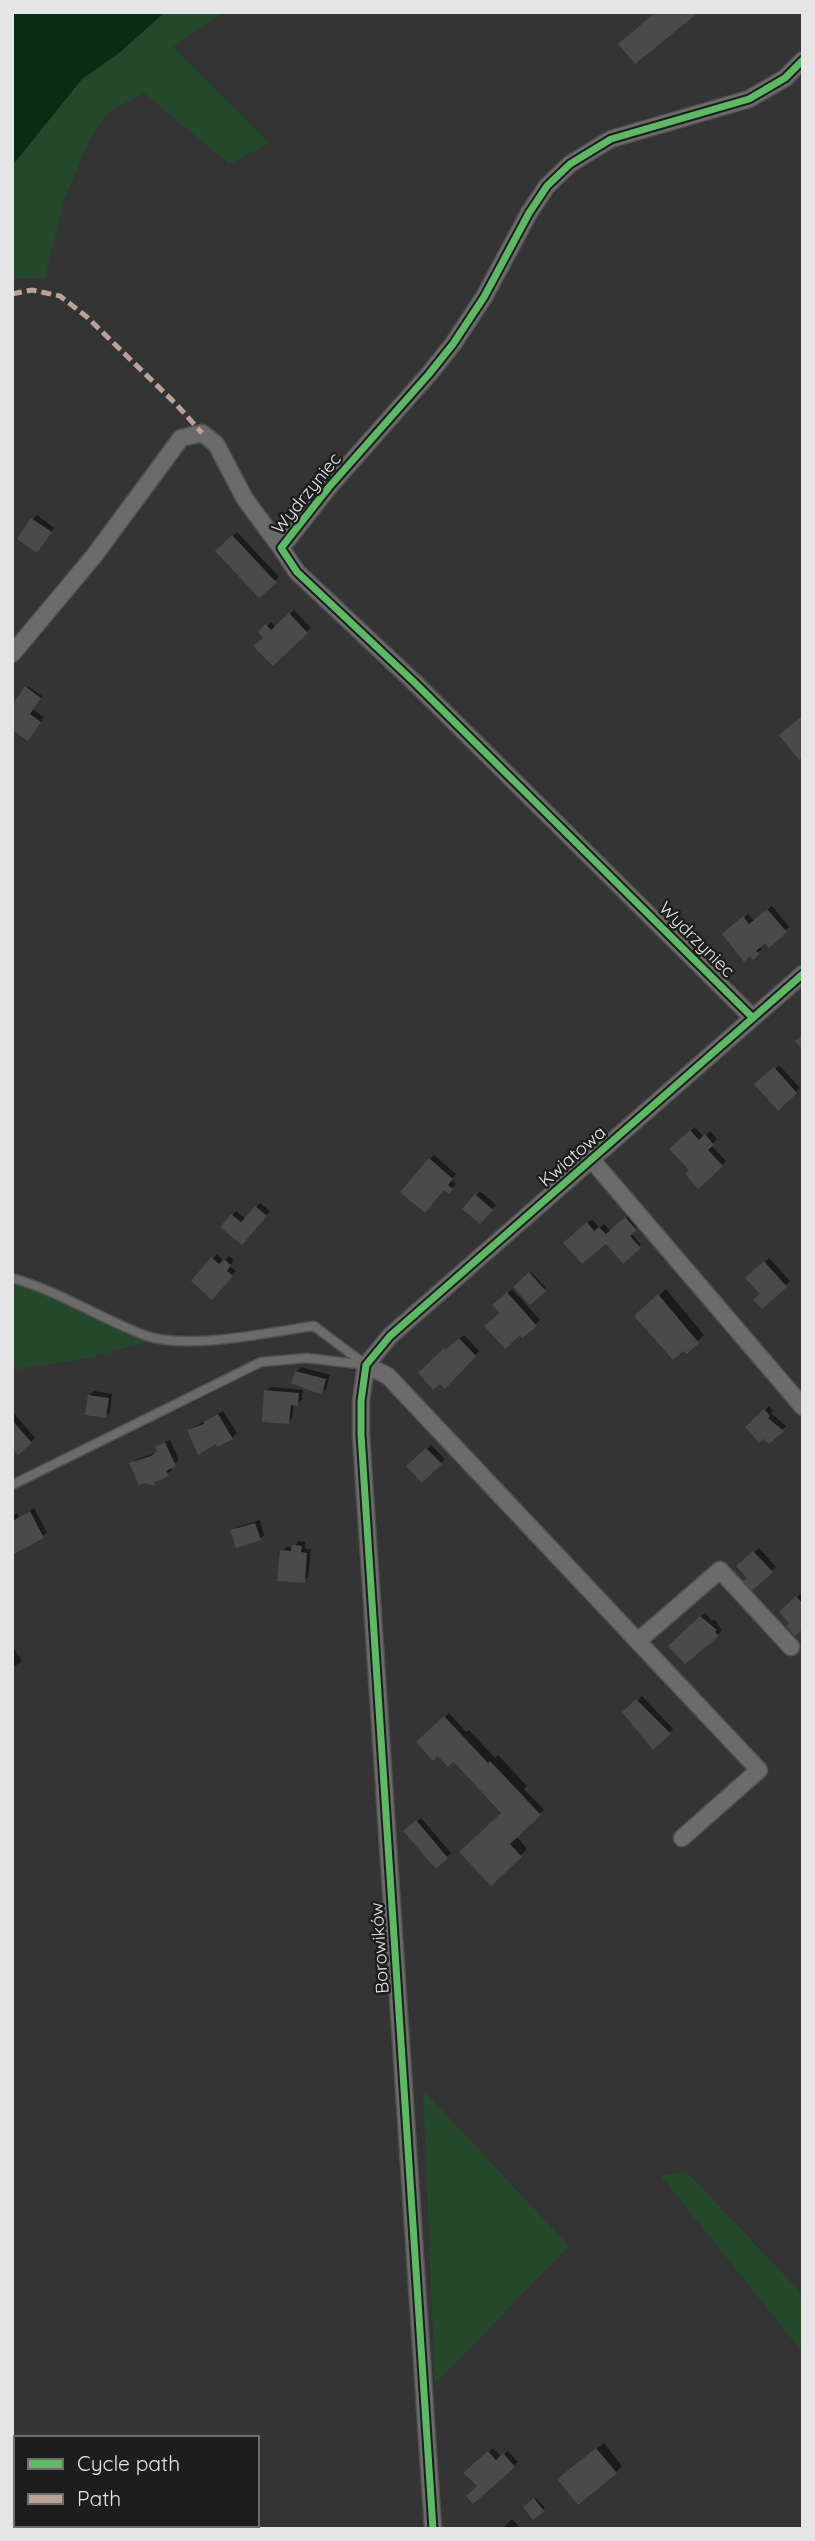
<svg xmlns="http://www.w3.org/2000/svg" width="815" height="2541" viewBox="0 0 815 2541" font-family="Quicksand,sans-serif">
<rect width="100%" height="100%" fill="#343434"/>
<!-- green -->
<path fill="#23492a" d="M165,12H225L173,47L270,143L229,164L144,93L109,112L89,141L65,197L45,279L22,278L12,281V166L82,79L119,53Z
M12,1283L37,1290L146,1342L89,1358L12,1370Z
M423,2090L569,2246L435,2384Z
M686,2171L803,2295V2353L661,2176Z"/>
<!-- water -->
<path fill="#0b2b13" d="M12,12H165L119,53L82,79L12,166Z"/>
<!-- shadow -->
<path fill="#0007" d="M37,515L54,528L41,547L19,538Z
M237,532L279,577L259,596L217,551Z
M294,610L311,628L273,664L264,628L271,622L276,627Z
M28,686L42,696L32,709L44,717L32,734L12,708Z
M772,906L789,927L769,945L765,940L759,946L762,949L753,957L725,935L748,914L754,921Z
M779,1065L800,1088L778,1108L757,1085Z
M695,1127L704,1137L710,1131L717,1139L711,1145L726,1161L698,1186L692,1170L672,1149Z
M434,1155L456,1174L451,1180L456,1184L449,1192L430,1159Z
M480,1191L496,1205L480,1222L464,1209Z
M260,1203L270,1211L246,1239L223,1226L236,1211L246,1219Z
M630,1214L640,1225L631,1233L641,1245L623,1261L606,1241L565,1243L592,1219L599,1228L604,1224L611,1232Z
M217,1254L224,1261L229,1256L234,1260L230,1266L236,1271L216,1293L193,1281Z
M769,1258L790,1281L762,1307V1294L747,1278Z
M531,1272L546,1288L530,1303L515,1287Z
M512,1289L540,1320L523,1336L495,1305Z
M666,1289L704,1335L687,1352L643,1310Z
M464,1335L479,1351L445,1387L430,1362Z
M301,1367L330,1375L326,1389L322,1393L296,1372Z
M270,1387L303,1390L302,1400L297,1404H294L292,1418L288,1422L266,1391Z
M94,1391L112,1394L110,1412L106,1416L90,1395Z
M769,1406L773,1411L771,1413L786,1426L770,1442L747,1427Z
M12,1411L35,1438L31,1442L12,1445Z
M223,1411L237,1433L232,1438L218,1445L216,1442L189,1430Z
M170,1440L179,1460L170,1467L172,1470L167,1474L153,1484L131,1464L135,1460L157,1452V1448L161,1444Z
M431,1445L445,1459L422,1480L409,1466Z
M34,1508L47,1533L12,1551V1516L17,1513L19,1517Z
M260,1520L264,1535L260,1539L232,1531L237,1527Z
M298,1541L305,1542V1549H311L308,1577L304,1581L282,1551L286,1547L294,1548Z
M759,1548L776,1567L752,1589L749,1578L739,1566Z
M801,1593L803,1595V1627L792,1623L781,1612Z
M705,1613L712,1621L714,1619L722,1630L718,1635L670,1646Z
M12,1646L22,1661L12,1668Z
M642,1696L673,1729L653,1747L625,1712Z
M449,1713L466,1732L469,1730L495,1758L498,1755L527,1786L524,1789L544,1810L516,1836L527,1849L491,1884L503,1813L454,1760L418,1743Z
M421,1818L451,1853L436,1866L406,1831Z
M604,2443L622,2466L616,2472L566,2473Z
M493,2448L501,2457L508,2451L518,2462L473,2502L479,2486L466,2473Z
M536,2498L545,2508L534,2517L525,2507Z
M512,2519L521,2529H502Z
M123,2525H141L143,2529H118Z"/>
<!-- building -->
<path fill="#4a4a4a" d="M656,12H699L635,64L618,44Z
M31,518L52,532L37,553L17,539Z
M232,535L277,583L259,598L215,551Z
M289,613L308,633L273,666L253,646L263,638L258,632L266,624L271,630Z
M25,686L41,698L30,714L41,722L28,741L12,730V705Z
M803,715V757L799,760L779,735Z
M767,909L787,932L769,948L765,943L756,951L760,954L753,960L750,956L744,962L722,934L743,916L749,924Z
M803,1034V1050L795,1041Z
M774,1067L797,1093L778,1111L754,1084Z
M690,1130L699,1140L705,1134L714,1145L708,1150L723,1166L698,1189L685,1174L689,1170L669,1149Z
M429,1158L453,1179L448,1185L453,1189L449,1194L444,1190L425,1213L400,1192Z
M475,1194L493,1210L480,1224L462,1209Z
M255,1206L267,1216L242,1245L220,1227L231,1214L241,1222Z
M625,1217L637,1230L630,1236L641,1248L623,1264L606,1244L582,1264L563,1243L587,1222L594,1231L599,1227L606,1234Z
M211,1257L219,1264L224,1259L231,1265L227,1271L233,1276L212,1300L191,1281Z
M764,1261L787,1287L762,1309L753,1300L760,1294L745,1278Z
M529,1272L546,1291L530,1305L513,1287Z
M507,1292L537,1326L522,1338L520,1335L505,1349L484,1326L500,1313L492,1305Z
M658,1294L699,1343L687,1354L683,1351L673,1360L634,1316Z
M459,1338L476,1356L445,1389L440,1384L433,1390L418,1373L444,1348L445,1350Z
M295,1371L326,1379L322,1395L291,1383Z
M264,1390L299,1393L298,1406L291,1405L289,1424L262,1422Z
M88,1395L109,1398L106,1418L85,1415Z
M764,1409L770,1416L768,1418L784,1431L769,1444L764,1439L759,1443L745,1427Z
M218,1414L233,1439L217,1447L216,1444L198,1455L187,1430L204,1424L203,1422Z
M12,1420L32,1443L18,1455L12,1448Z
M165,1442L176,1466L166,1471L169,1476L155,1482L154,1486L144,1483L139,1485L129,1463L151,1456L157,1451L155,1447Z
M426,1448L442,1464L422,1483L406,1466Z
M30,1511L44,1538L12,1555V1516L14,1520Z
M255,1523L261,1540L236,1548L230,1530Z
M292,1545L302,1546L301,1552L307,1553L305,1583L277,1581L280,1550L291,1551Z
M753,1551L773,1572L752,1591L743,1581L747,1578L736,1566Z
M796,1596L803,1604V1629L795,1636L786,1626L789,1623L779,1612Z
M700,1616L717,1630L715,1632L719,1636L685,1664L668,1646Z
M636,1699L671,1734L653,1750L622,1712Z
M444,1716L488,1763L490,1761L541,1815L510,1844L522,1857L491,1886L459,1852L501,1813L454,1762L448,1767L438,1756L433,1761L416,1742Z
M416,1820L448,1858L436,1869L403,1831Z
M596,2448L617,2473L578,2505L557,2479Z
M488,2451L496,2460L503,2453L515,2467L473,2504L466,2496L477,2486L463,2473Z
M534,2498L544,2511L533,2520L523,2507Z"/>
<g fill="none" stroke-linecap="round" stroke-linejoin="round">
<!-- service casing -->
<g stroke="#515151" stroke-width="11">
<path id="service" d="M12,1278C59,1291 99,1318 144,1335C187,1351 268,1332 314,1326L366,1365L307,1358L261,1362L12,1485"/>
</g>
<!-- minor casing -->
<g stroke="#515151" stroke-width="19">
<path id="minor" d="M12,654L94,556L181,438L202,433L216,444L245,499L281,548
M753,1018L414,682L297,572L281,548L329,487L429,374L453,344L484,297L529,213L547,186L570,164L611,139L749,99L785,78L803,60
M591,1159L803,1407
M366,1365L388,1376L759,1770L682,1838
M638,1641L720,1570L791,1647
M433,2529L361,1435V1401L366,1365L390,1336L803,974"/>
</g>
<!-- service -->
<use href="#service" stroke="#6a6b6a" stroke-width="8"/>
<!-- minor -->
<use href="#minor" stroke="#6a6b6a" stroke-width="16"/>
<!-- quiet -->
<path stroke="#bda197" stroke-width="5" stroke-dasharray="10 5" stroke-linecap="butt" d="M12,294L32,290L60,296L87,317L176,404L202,433"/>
<!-- cycleway casing -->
<g stroke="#1c1d1c" stroke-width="11">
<path id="cycleway" d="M753,1018L414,682L297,572L281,548L329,487L429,374L453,344L484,297L529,213L547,186L570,164L611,139L749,99L785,78L803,60
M433,2529L361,1435V1401L366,1365L390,1336L803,974"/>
</g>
<!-- cycleway -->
<use href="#cycleway" stroke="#5cba63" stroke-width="7"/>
</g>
<g text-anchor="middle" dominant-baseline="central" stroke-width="5" stroke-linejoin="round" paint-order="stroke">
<!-- street labels -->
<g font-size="18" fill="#e4e5e4" stroke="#1c1d1c">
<text transform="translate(306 493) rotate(-51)">Wydrzyniec</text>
<text transform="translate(697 939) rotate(45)">Wydrzyniec</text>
<text transform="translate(572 1156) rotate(-41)">Kwiatowa</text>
<text transform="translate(379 1948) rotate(-94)">Borowików</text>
</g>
</g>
<!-- border -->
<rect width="815" height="2541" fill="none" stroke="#e4e5e4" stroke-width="28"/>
<!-- legend -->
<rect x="14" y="2436" width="245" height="91" fill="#1c1d1c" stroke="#6c6d6c" stroke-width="2"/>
<rect x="28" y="2459" width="35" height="10" fill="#5cba63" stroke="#6c6d6c" stroke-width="2"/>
<text x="77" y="2471" font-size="21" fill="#e4e5e4">Cycle path</text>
<rect x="28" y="2494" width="35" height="10" fill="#bda197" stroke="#6c6d6c" stroke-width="2"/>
<text x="77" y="2506" font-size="21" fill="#e4e5e4">Path</text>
</svg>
